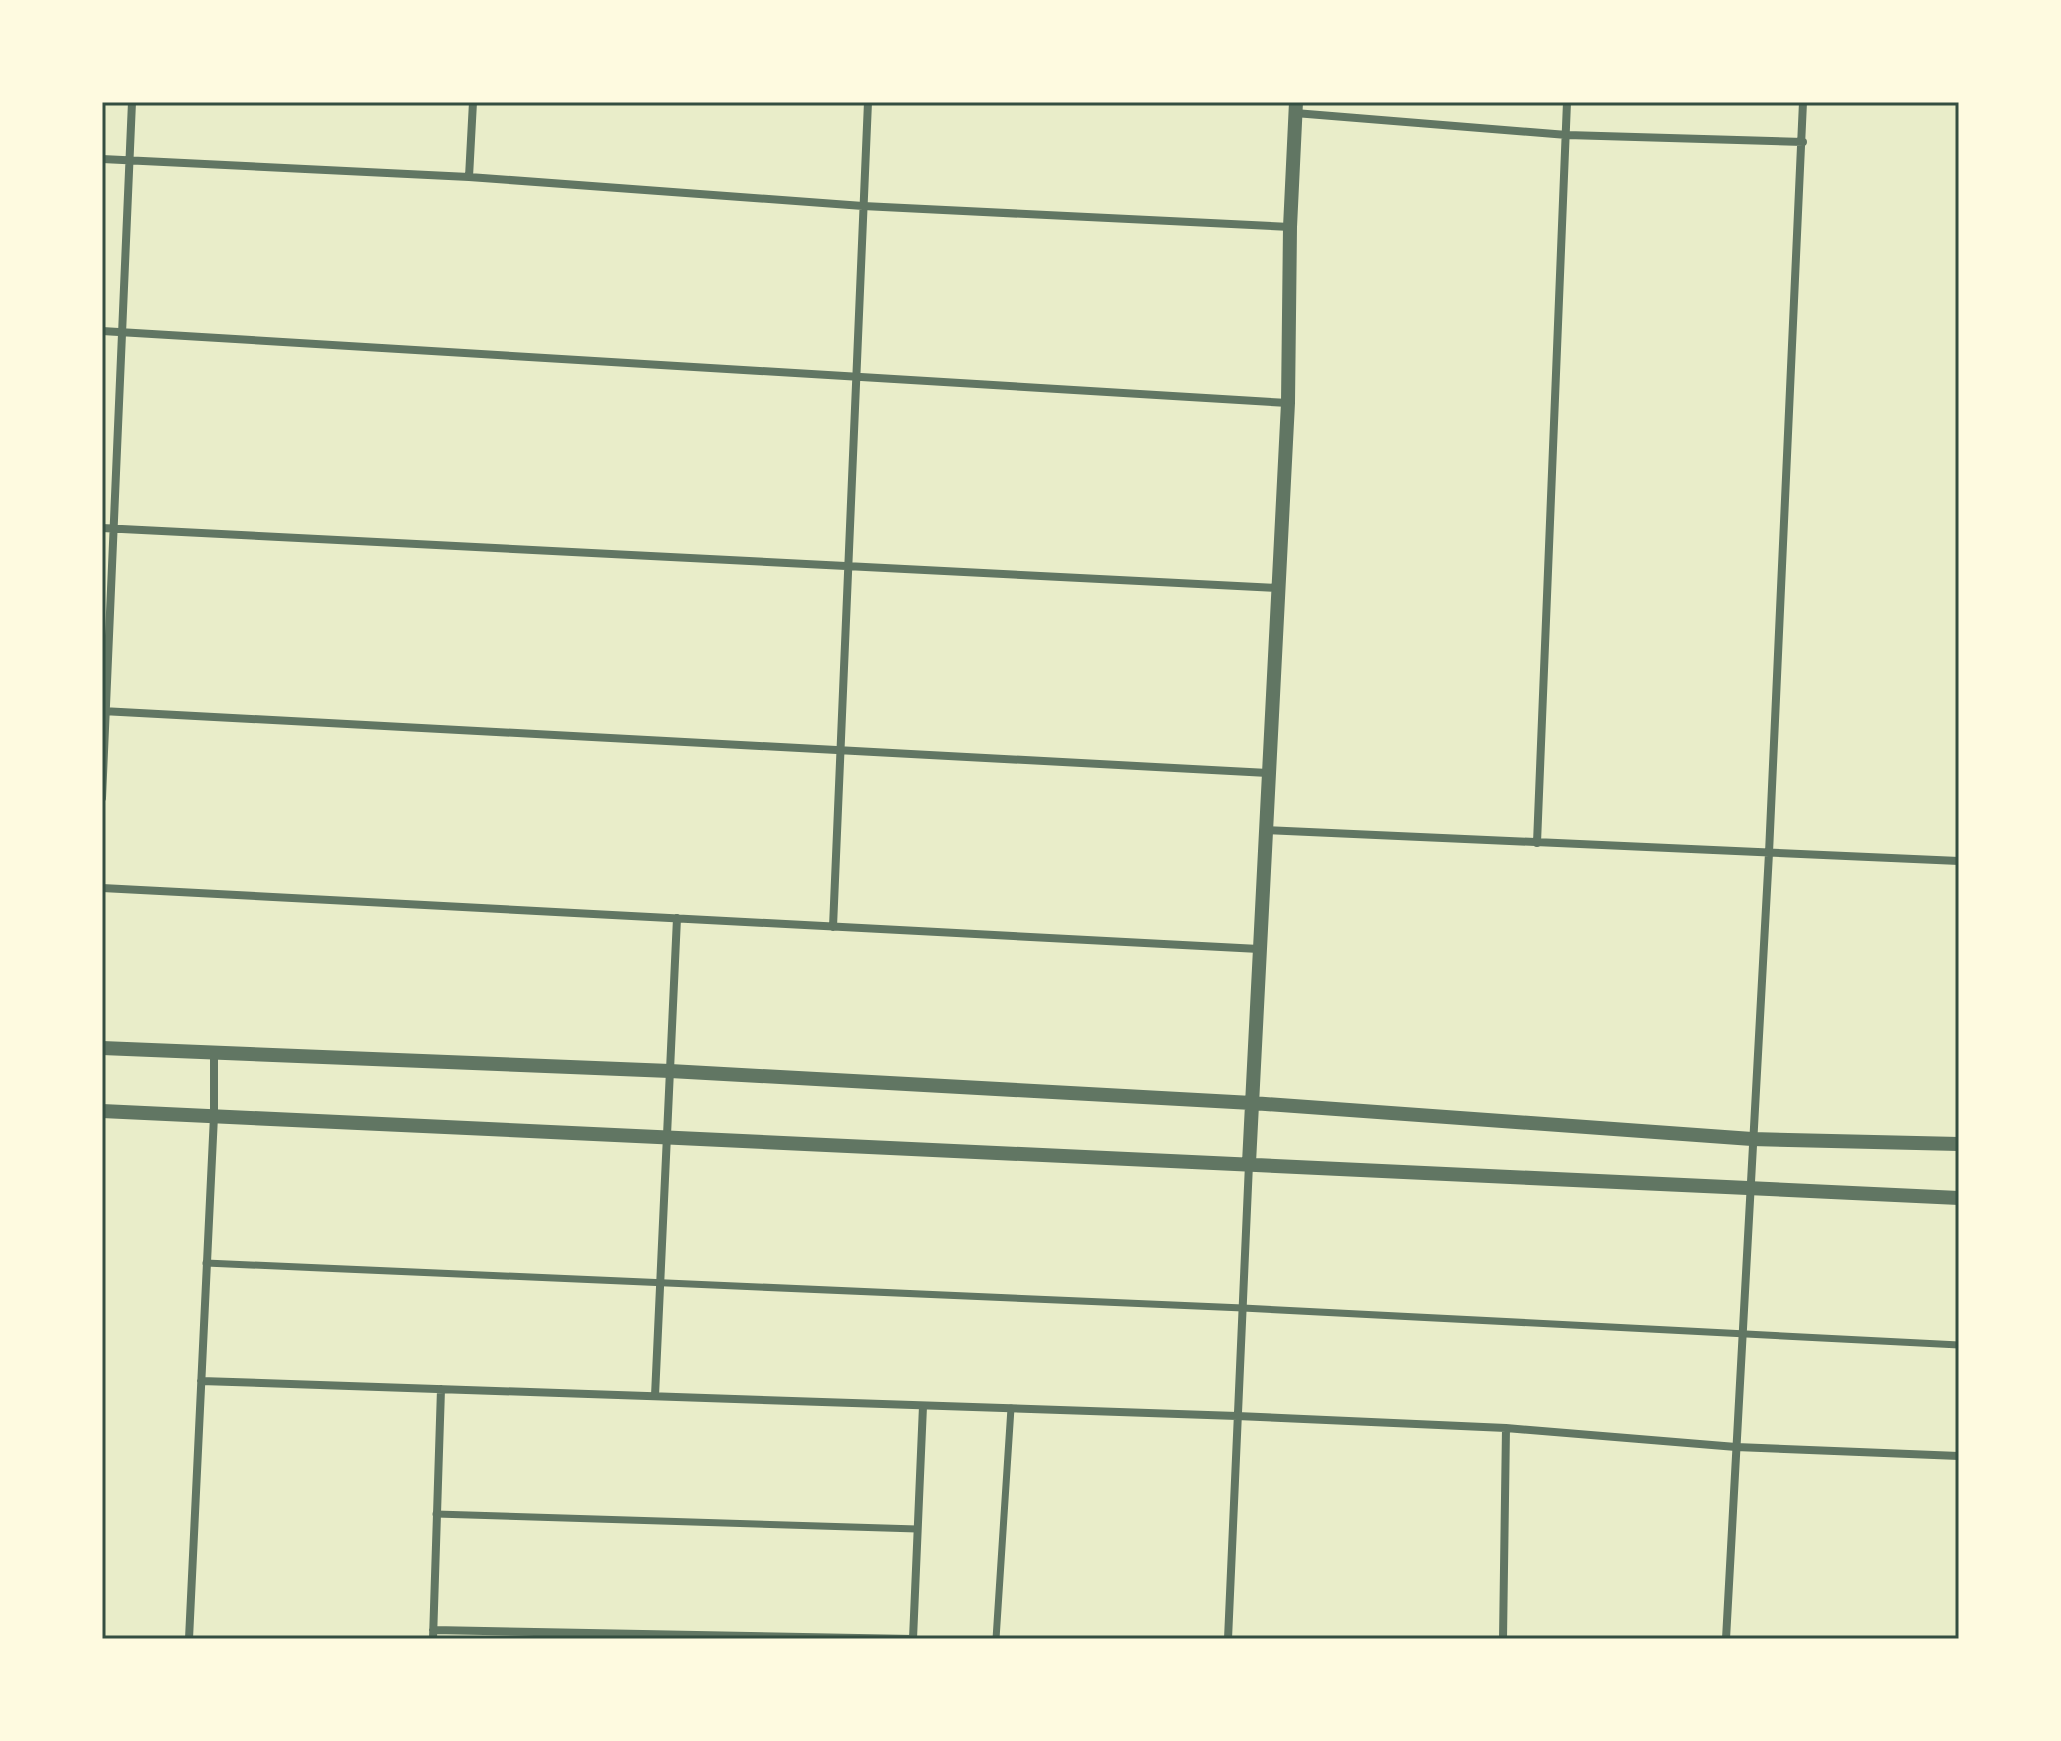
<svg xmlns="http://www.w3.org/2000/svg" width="2061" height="1741" viewBox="0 0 2061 1741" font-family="'PT Sans Narrow',sans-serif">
<rect width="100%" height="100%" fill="#e9edc9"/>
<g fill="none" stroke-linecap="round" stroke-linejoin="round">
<!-- pedestrian -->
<path stroke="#617663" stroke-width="7" d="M206,1263L1243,1308L1959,1345
M436,1514L917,1529
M996,1639L1011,1408"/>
<!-- minor -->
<path stroke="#617663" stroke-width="8" d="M1295,113L1567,135L1803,142
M102,159L469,177L863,206L1290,227
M469,177L473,102
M102,331L1288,403
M102,528L1278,588
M102,711L1268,773
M102,798L132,102
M1266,830L1959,861
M1537,843L1567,102
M102,888L1259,949
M833,927L868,102
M201,1381L1237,1416L1506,1428L1736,1447L1959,1456
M655,1396L677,918
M433,1630L913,1639
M189,1639L214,1116V1052
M433,1639L441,1389
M913,1639L923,1406
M1228,1639L1249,1164
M1503,1639L1506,1428
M1726,1639L1769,853L1803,102"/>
<!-- tertiary -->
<path stroke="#617663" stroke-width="14" d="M102,1048L670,1071L1252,1103L1752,1139L1959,1144
M102,1111L1959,1198
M1249,1163L1288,403L1290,227L1296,102"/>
</g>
<!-- border -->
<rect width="2061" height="1741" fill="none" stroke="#fefae0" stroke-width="208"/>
<rect x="104" y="104" width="1853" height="1533" fill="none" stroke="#344e41" stroke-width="3"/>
</svg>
